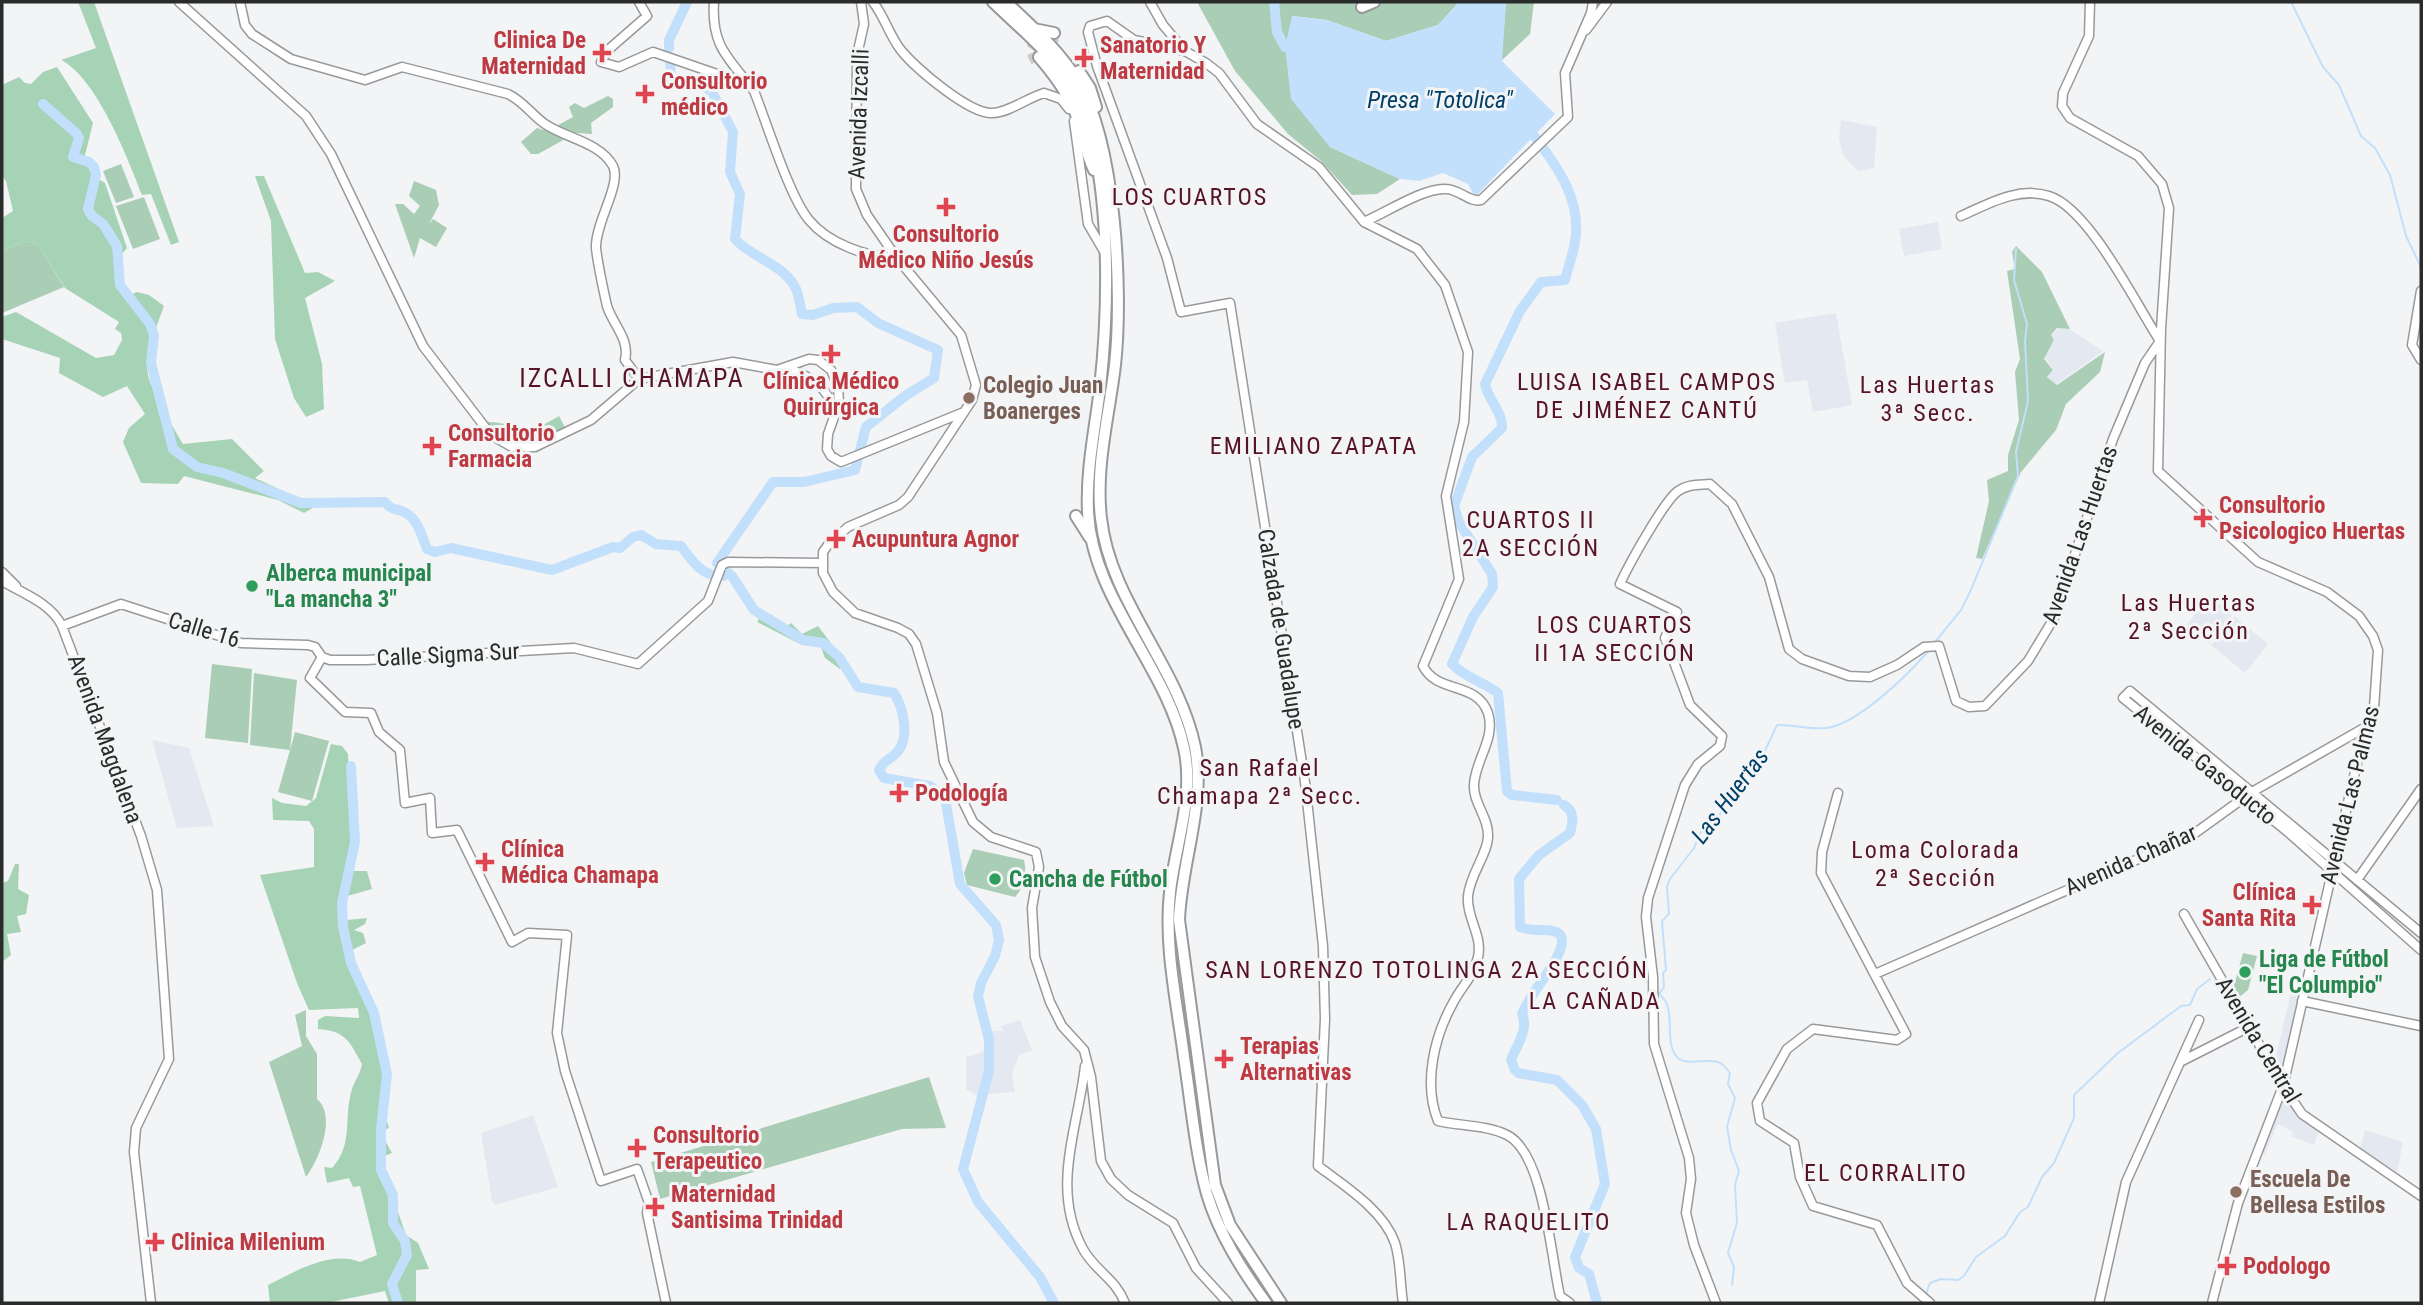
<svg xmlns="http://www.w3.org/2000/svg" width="2423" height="1305" viewBox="0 0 2423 1305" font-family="'Roboto Condensed',sans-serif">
<rect width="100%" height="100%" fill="#f3f4f6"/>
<!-- built -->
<path fill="#e3e8f1" d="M1841,120L1877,127L1874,168L1858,171L1842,154L1839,138Z
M1938,222L1942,249L1904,256L1899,229Z
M1836,313L1852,405L1813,412L1807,380L1785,383L1775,323Z
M2059,328L2069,329L2103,351L2057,384L2047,377L2054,370L2045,358L2055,339L2051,336Z
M2209,596L2232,615L2209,644L2186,626Z
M2234,616L2268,644L2245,673L2211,645Z
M152,740L189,748L214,826L177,828Z
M2293,983L2300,993L2281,1079L2274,1066Z
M1020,1020L1032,1050L1019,1055L1012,1073L1015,1092L976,1095L966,1089V1057L980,1053L989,1046V1031H1003L1001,1026Z
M2284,1093L2297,1117L2319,1130L2314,1145L2291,1136L2293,1132L2278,1124L2265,1154L2260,1151Z
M533,1115L558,1187L495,1205L492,1201L481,1133Z
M2365,1130L2403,1142L2397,1172L2360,1149Z"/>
<!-- green -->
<path fill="#aacdb6" d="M1197,2H1459L1438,25L1386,41L1327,20L1292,16L1330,147L1400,179L1377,194L1352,195L1321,161L1288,134L1235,71Z
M1506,2H1534L1530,34L1501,61Z
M608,96L613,99V107L591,123L592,134L576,133L538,154H531L521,142L537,128L547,131L573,117L569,107L575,103L584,108Z
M121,164L134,197L116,203L103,171Z
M414,181L436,190L439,205L429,224L433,219L447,228L436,247L420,238L414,258L395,204H403L414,214L420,206L409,196Z
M144,197L160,239L133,249L116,206Z
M25,241L38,244L64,287L2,313V251Z
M2016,246L2042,272L2070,329L2057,328L2051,335L2054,340L2044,359L2053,370L2047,377L2057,385L2105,352L2100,372L2066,404L2056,430L2021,472L1982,559L1976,558L1989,501L1987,480L2008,471V455L2019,420L2015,372L2020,359L2007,271L2015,269L2012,252Z
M212,664L252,669L248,743L205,738Z
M254,673L297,680L290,750L295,732L329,741L312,801L278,792L290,750L250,745Z
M973,849L1024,860C1027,876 1025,885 1015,897L967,885L964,873Z
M2243,953L2257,956L2248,990L2238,998L2233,989Z
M306,1010V1036L317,1054V1099C337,1116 319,1160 306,1177L269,1062L302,1046L295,1015Z
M929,1077L946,1128L902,1129L660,1199L651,1162Z"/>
<!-- forest -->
<path fill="#a6d2b5" d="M78,2H94L179,242L171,245L151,194L142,195C128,159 97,78 61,60L96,48Z
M57,67L93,123L85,155L94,176L105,183L127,248L117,260L127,297L137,292L149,295L164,306C157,326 144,354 148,375C151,390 174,429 183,444L232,439L264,471L255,478L316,506L304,513L278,500L184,476L178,484L141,483L123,442L129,428L145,414L127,386L103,397L59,373L60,358L2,339V317L16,312L96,358L114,355L122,340L121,333L115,329L119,322L65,288L38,244L25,241L2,251V218L13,211L6,181L2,176V85L19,77L25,83L31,84L43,72Z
M255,176H264L305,273L318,272L335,281L305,298L322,364L324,409L306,417L294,398L275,339L271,221Z
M559,416L567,431L530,446L493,435L485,422C523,422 520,440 559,416Z
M763,612L772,615L785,628L791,623L802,634L818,626L848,666L840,669L825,658L821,647L802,645L757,622Z
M331,744L342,746L348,754L352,848L348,871H367L372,889L347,896V920L367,918L365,924L354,930L363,933L366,943L346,953L371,1005L384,1068L380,1099L389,1128L384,1130L383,1137L392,1153L379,1158L406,1235L418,1243L429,1269L416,1270V1303H389L385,1291L326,1303H270L268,1285C294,1272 331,1250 360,1262L377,1255L360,1186L353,1187L349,1178L327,1183L324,1167L332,1168C354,1144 343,1118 352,1089C355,1080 360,1075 362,1064C349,1041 346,1031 318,1029V1020L325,1016L359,1018L358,1008L309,1010L297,983L260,875L314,867V829L309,821L273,820L272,798L282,803L306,806L316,798Z
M15,864H19L18,889L29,895L26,914L17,916L21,932L7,934L11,955L2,962V883L8,881Z"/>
<!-- water -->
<path fill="#c2e0fb" d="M1459,2H1506L1502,61L1555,114L1475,197L1468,184L1443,173L1419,181L1400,179L1330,147L1291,99L1285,47L1292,16L1327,20L1386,41L1438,25Z"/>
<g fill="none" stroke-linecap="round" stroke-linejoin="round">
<!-- stream -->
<path stroke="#c2e0fb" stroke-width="2" d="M2291,2L2323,67L2339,85L2361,136L2375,148L2390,175L2406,236L2421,267
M1935,642L1961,610L1970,592L2018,476L2016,452L2028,401L2025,341L2027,324L2014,280L2016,249
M1732,1285L1734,1267L1728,1253L1737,1223L1735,1185L1739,1171L1731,1150L1727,1127L1735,1098L1728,1084L1730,1073C1726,1069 1724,1064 1718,1062C1706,1058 1684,1067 1676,1056C1663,1037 1678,1008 1659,994L1664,987L1663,973L1666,970L1662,921L1669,914L1667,887L1670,879L1694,848L1703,827L1712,825L1720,814L1730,800L1737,780L1763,755L1777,725C1793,724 1810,730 1826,728C1857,725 1910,673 1930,649
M1925,1296L1930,1283L1941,1279L1958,1280L1964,1276L1976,1257L2005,1236L2020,1212L2028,1207L2042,1177L2054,1163L2074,1118V1095L2118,1053L2181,1006L2190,1005L2197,989L2210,979"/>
<!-- river -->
<path stroke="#c2e0fb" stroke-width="10" d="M1274,2L1277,32L1285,47
M669,48V40L687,2
M670,61L671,78L704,86L712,92L733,132L730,172L740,194L735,239C752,258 783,264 795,287C799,294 800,305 802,314L813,315L833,308L857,307L878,323L938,350L934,378L905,396L866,427L855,470L804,482H773L717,563L732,576L754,610L803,640L823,643L839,657L858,687L894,693C903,707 910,737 898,751C892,759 883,760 879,770L884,778L930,786L945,798L960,884L996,925L999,940L995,956L981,983L978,997L989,1039V1071L963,1169L978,1202L1040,1277L1054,1303
M43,104L76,133L79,138L73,157L89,162L94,167L96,175L88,209L92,216L103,224L117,246L120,285L150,324L154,335L151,363L173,449L197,467L223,473L301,503L385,502C392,511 397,508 406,513C419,521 422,537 427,549L435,552L451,548L552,570L613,547L620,548L633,537L641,535L656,544L681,546C694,563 702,577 724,576
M1534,136C1558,167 1582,201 1575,242C1573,255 1568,267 1565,280L1541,282L1520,311L1485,384C1488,400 1503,412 1502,428L1472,457L1454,506L1459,522L1492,574L1493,587L1473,617L1452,664C1466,678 1482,681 1498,693L1507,791L1512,795L1557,800
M351,766L355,842L342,903L343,927L351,963L374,1013L387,1074L381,1129V1170L393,1195V1223L405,1241L407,1255L392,1284L398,1303
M1515,1070L1511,1060C1517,1045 1529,1029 1522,1014C1528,994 1576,945 1558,933C1550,927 1533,933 1520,927L1519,879L1539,855L1570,833C1573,822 1575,811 1564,805
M1518,1073L1557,1080L1582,1105L1596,1129L1605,1184L1575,1257L1579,1268L1589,1274L1597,1303"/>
<!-- highway-tunnel -->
<path stroke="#cbcccd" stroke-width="10" stroke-dasharray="10 5" stroke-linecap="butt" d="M1036,62L1030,50L1035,42L1048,37L1056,44"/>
<!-- secondary casing -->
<g stroke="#98999b" stroke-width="11">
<path id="secondary" d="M179,2L306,116L331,154L423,346L491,435L512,447H535L591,420L639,379L733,362L777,370L809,359L818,360L831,370L838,386L839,403L828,434L827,449L831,456L841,462L964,412
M240,2L245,25L252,34L291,59L365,80L402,67L508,94C523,101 532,115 545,124C565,138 600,142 613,166C622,184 595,223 596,248C598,266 603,288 607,306C613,325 630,339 625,360L639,379
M639,2L647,16L608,50L601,62L619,67L653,52L749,85
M714,2C711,47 729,58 754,91C767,123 789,196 809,220C828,243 867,258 896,257
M861,2L864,24L857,55L856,189L867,215L896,257L961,335L976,385L972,400L908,497L899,505L848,527L828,545L823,552V573L833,592L855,613L898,628L909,634L916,644L937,713L944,762L973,822L991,837L1036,852L1039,867L1032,908L1035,957L1050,1002L1062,1026L1084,1050L1091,1077L1101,1161L1111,1179L1128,1195L1173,1223L1196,1268L1228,1303
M873,2C884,16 889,34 900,49C914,67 970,115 993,113C1010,112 1027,98 1044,93L1061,99L1069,109
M1150,2L1163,25L1185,51
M2090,2L2089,36L2063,93L2062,106L2070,118L2138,156L2162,184L2169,208L2161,329L2158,471L2258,562L2327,592L2359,616L2373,636L2378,650L2373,722L2360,750L2283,1086L2238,1203L2212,1303
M1586,30L1607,2
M1074,121L1088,224L1105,253
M1961,216C1988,204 2019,186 2049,196C2089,208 2137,306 2160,341
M1364,222C1385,213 1425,187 1446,189C1459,189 1470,203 1481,200L1568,117L1565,73L1591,13L1593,2
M2421,291L2412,345L2421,360
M787,368C810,376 828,387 835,412
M2,572L16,586
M2,581C22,593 51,603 62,626L141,836L157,890L169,1059L136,1128L134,1152L151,1303
M62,626L121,604L241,643L308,645L315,647L322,657
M322,657L310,678L345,712L371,713L379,732L400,750L405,803L430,798L432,833L457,830L512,942L528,933L567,935L557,1033L565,1071L601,1181L637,1169L649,1203L647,1213L666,1303
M322,657L330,660H366L574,648L638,664L708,601L722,565L728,562L823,563
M1838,793L1822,852L1821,873L1906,1034L1897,1040L1813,1029L1787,1049L1757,1103L1760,1121L1794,1143L1800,1177L1813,1206L1877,1225L1907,1283L1930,1303
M2357,880L2421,789
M2184,914L2283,1086L2302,1114L2421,1196
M2421,933L2130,691L2123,698L2289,833L2421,950
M1875,974L2191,836L2252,792L2371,724
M2302,1001L2421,1026
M2180,1062L2249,1027
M1085,1066C1078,1129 1050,1188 1083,1249C1095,1271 1115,1278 1125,1303
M1403,1303C1400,1284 1401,1262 1395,1243C1384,1211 1345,1186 1318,1166L1325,1019L1323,946L1305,782L1230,303L1181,312L1167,258L1097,66L1088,32L1090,26L1107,21L1134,40L1185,51L1206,63L1219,73L1257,124L1319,167L1364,222L1417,249L1445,285L1468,352L1464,422L1446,496L1459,579L1423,666C1437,694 1477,681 1488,713C1496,739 1475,760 1474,785C1473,803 1489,818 1488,836C1488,854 1470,874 1468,896C1466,917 1483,936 1478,957C1474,976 1461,987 1453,1003C1434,1037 1423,1084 1438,1121C1460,1126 1487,1125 1507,1135C1544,1153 1551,1258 1560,1296L1570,1303
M1716,1303L1694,1245L1686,1213L1691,1179L1689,1158L1654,1044L1653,977L1646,917L1648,898L1685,785L1698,764L1720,746L1722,736L1690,705L1665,638L1677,612L1620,584C1628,566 1664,501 1678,491C1688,484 1698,485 1710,484L1732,504L1769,577L1789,649L1802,659L1849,676L1870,677L1897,665L1924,647L1939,646L1956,701L1969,707L1985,706L2028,661L2054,618L2113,439L2145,363L2160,341
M2099,1303L2126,1182L2199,1020"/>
</g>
<!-- highway casing -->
<g stroke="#98999b" stroke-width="14">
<path id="highway" d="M993,2C1019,27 1050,52 1069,83C1114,153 1109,306 1100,388C1095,430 1086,470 1088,512C1092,599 1166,665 1184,748C1195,796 1175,845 1170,892C1164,946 1177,1003 1184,1057C1191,1102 1195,1150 1207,1194C1219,1234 1242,1270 1266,1303
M1006,2C1031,26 1059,50 1077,80C1116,142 1123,293 1115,365C1109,416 1095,467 1101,518C1110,602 1178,665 1195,747C1206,804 1181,863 1179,920L1215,1185L1230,1225L1281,1303
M1362,7L1374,2
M1034,29L1054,33
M1039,57C1056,77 1071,97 1079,123C1084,139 1086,154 1094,170
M1079,71L1090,88L1096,107
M1076,516L1090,538"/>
</g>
<!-- secondary -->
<use href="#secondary" stroke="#fff" stroke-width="8"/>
<!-- highway -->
<use href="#highway" stroke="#fff" stroke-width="10"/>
</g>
<!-- markers -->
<g fill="#e0444e" stroke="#f3f4f6" stroke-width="2.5">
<path d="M598.5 42.5h7v7h7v7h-7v7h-7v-7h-7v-7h7z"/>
<path d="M1080.5 47.5h7v7h7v7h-7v7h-7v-7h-7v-7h7z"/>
<path d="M641.5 83.5h7v7h7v7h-7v7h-7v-7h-7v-7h7z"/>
<path d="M942.5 196.5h7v7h7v7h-7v7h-7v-7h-7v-7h7z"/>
<path d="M827.5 343.5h7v7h7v7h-7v7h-7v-7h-7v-7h7z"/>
<path d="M428.5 435.5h7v7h7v7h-7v7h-7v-7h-7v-7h7z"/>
<path d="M2199.5 507.5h7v7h7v7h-7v7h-7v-7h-7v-7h7z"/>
<path d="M832.5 528.5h7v7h7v7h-7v7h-7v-7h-7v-7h7z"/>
<path d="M895.5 782.5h7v7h7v7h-7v7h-7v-7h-7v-7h7z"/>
<path d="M481.5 851.5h7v7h7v7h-7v7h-7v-7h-7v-7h7z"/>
<path d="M2308.5 894.5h7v7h7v7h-7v7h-7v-7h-7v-7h7z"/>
<path d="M1220.5 1048.5h7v7h7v7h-7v7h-7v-7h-7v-7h7z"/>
<path d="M633.5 1137.5h7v7h7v7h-7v7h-7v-7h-7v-7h7z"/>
<path d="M651.5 1196.5h7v7h7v7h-7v7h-7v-7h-7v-7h7z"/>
<path d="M151.5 1231.5h7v7h7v7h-7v7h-7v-7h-7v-7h7z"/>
<path d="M2223.5 1255.5h7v7h7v7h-7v7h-7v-7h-7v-7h7z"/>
</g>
<g fill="#8d6e63" stroke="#f3f4f6" stroke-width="2.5">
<circle cx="969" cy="398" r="7"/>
<circle cx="2236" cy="1192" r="7"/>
</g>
<g fill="#2e9e5b" stroke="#f3f4f6" stroke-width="2.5">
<circle cx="252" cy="586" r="7"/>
<circle cx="995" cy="879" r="7"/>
<circle cx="2245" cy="972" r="7"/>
</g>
<g text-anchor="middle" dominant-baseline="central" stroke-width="6" stroke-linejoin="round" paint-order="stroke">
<!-- health labels -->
<g font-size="23" font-weight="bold" fill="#be3a42" stroke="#f3f4f6" text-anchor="start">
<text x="586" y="40" text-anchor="end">Clinica De<tspan x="586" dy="26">Maternidad</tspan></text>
<text x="1100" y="45">Sanatorio Y<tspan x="1100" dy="26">Maternidad</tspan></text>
<text x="661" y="81">Consultorio<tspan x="661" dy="26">médico</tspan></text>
<text x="946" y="234" text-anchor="middle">Consultorio<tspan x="946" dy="26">Médico Niño Jesús</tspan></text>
<text x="831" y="381" text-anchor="middle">Clínica Médico<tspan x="831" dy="26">Quirúrgica</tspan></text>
<text x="448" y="433">Consultorio<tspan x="448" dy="26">Farmacia</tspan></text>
<text x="2219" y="505">Consultorio<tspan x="2219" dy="26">Psicologico Huertas</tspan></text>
<text x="852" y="539">Acupuntura Agnor</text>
<text x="915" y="793">Podología</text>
<text x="501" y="849">Clínica<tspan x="501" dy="26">Médica Chamapa</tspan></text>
<text x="2296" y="892" text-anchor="end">Clínica<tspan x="2296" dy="26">Santa Rita</tspan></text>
<text x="1240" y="1046">Terapias<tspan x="1240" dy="26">Alternativas</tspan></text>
<text x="653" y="1135">Consultorio<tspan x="653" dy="26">Terapeutico</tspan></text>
<text x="671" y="1194">Maternidad<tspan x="671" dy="26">Santisima Trinidad</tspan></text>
<text x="171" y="1242">Clinica Milenium</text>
<text x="2243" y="1266">Podologo</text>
</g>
<!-- street labels -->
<g font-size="23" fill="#2a2b2b" stroke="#f3f4f6">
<text transform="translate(859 114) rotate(-88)">Avenida Izcalli</text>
<text transform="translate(2080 535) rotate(-71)">Avenida Las Huertas</text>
<text transform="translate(1281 629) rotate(81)">Calzada de Guadalupe</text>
<text transform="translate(204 630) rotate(17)">Calle 16</text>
<text transform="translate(448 655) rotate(-3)">Calle Sigma Sur</text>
<text transform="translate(105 739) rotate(70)">Avenida Magdalena</text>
<text transform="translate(2205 765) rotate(39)">Avenida Gasoducto</text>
<text transform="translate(2350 795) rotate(-76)">Avenida Las Palmas</text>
<text transform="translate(2131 860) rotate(-24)">Avenida Chañar</text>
<text transform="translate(2258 1040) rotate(59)">Avenida Central</text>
</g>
<!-- education labels -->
<g font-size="23" font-weight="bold" fill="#785e54" stroke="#f3f4f6" text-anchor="start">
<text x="983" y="385">Colegio Juan<tspan x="983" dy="26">Boanerges</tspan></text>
<text x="2250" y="1179">Escuela De<tspan x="2250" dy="26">Bellesa Estilos</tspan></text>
</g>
<!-- leisure labels -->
<g font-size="23" font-weight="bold" fill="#27864d" stroke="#f3f4f6" text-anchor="start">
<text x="266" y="573">Alberca municipal<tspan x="266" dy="26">"La mancha 3"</tspan></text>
<text x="1009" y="879">Cancha de Fútbol</text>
<text x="2259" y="959">Liga de Fútbol<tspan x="2259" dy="26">"El Columpio"</tspan></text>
</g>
<!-- water labels -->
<g font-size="24" font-style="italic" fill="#003f68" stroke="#f3f4f6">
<text x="1440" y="100">Presa "Totolica"</text>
<text transform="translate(1730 796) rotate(-53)">Las Huertas</text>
</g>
<!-- neighbourhood labels -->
<g font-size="24" letter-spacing="2" fill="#581427" stroke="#f3f4f6">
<text x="1190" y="197">LOS CUARTOS</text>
<text x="1647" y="382">LUISA ISABEL CAMPOS<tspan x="1647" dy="28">DE JIMÉNEZ CANTÚ</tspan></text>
<text x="1928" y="385">Las Huertas<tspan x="1928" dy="28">3ª Secc.</tspan></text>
<text x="1314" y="446">EMILIANO ZAPATA</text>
<text x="1531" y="520">CUARTOS II<tspan x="1531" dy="28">2A SECCIÓN</tspan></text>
<text x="2189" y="603">Las Huertas<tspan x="2189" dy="28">2ª Sección</tspan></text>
<text x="1615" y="625">LOS CUARTOS<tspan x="1615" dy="28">II 1A SECCIÓN</tspan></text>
<text x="1260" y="768">San Rafael<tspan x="1260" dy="28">Chamapa 2ª Secc.</tspan></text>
<text x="1936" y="850">Loma Colorada<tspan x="1936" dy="28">2ª Sección</tspan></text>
<text x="1427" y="970">SAN LORENZO TOTOLINGA 2A SECCIÓN</text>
<text x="1595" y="1001">LA CAÑADA</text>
<text x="1886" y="1173">EL CORRALITO</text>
<text x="1529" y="1222">LA RAQUELITO</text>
</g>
<!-- quarter labels -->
<g font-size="26" letter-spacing="2" fill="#581427" stroke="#f3f4f6">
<text x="632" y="378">IZCALLI CHAMAPA</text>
</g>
</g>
<!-- border -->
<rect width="2423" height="1305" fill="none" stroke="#2a2b2b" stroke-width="7"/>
</svg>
